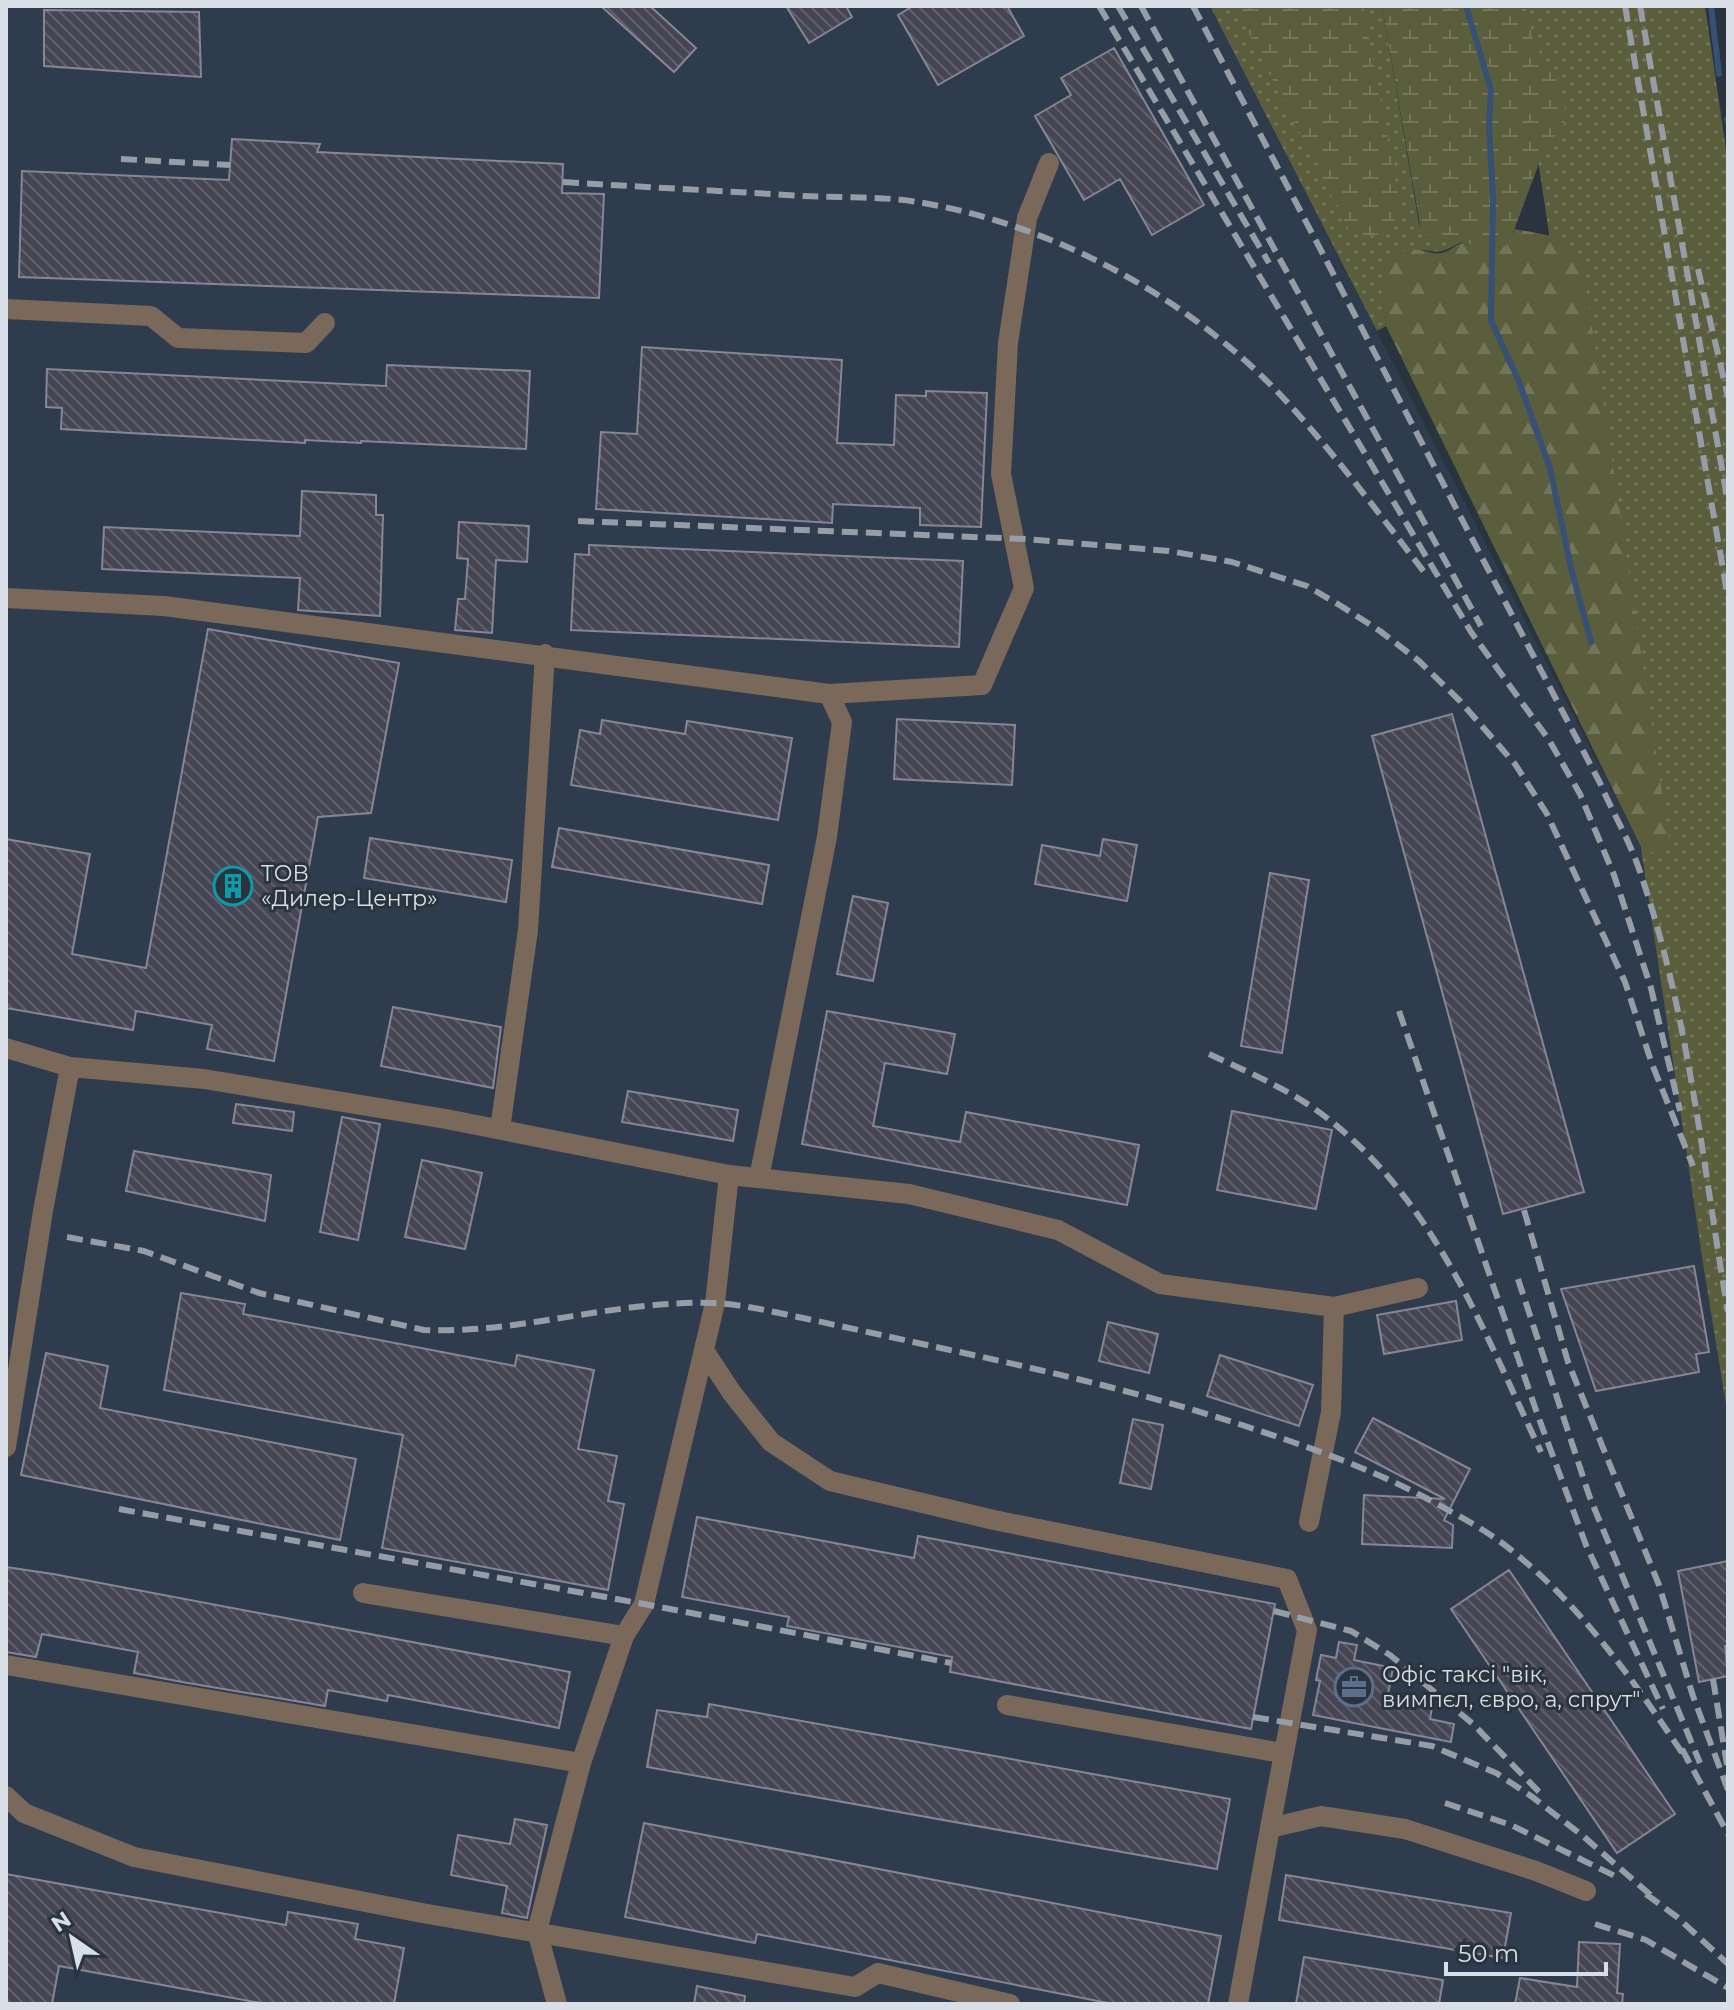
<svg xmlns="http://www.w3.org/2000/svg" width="1734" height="2010" viewBox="0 0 1734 2010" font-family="Montserrat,sans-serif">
<defs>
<pattern id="grass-dots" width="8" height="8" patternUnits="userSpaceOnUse" patternTransform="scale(2)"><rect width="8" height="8" fill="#5b5e3d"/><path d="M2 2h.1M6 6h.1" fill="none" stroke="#727559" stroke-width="1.8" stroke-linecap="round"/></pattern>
<pattern id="forest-firs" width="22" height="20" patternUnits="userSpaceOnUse" patternTransform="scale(2)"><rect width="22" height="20" fill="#5b5e3d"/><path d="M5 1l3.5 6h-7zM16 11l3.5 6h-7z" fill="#727559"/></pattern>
<pattern id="wetland-marsh" width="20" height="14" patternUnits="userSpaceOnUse" patternTransform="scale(2)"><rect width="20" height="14" fill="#5b5e3d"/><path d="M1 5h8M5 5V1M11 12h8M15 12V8" fill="none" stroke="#727559"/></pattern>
<pattern id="building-back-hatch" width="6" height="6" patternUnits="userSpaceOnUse" patternTransform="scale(2)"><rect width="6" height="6" fill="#464554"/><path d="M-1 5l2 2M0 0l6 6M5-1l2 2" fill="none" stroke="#605f6d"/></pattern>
</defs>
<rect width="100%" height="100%" fill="#2a343f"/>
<!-- built -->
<path fill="#2e3c4d" d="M6,6H1210L1640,845L1728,1417V2004H6Z"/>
<!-- grass -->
<path fill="url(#grass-dots)" d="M1210,6H1382L1419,224L1426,237L1461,242C1433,258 1441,249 1414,250C1373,251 1381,300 1386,326L1377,331Z
M1515,6H1705L1728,163V1417L1703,1263Z"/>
<!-- forest -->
<path fill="url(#forest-firs)" d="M1515,229C1551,237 1574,233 1584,274L1669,839L1661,850L1651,853L1640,845L1386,326C1381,300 1373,254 1411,250C1421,248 1433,255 1442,253C1450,252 1456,243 1464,243C1488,242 1502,261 1515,229Z"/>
<!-- wetland -->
<path fill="url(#wetland-marsh)" d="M1235,6H1363L1400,205C1393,234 1375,242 1349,230Z
M1382,6H1525L1534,44L1557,81L1564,102L1566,116L1563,127L1545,147L1510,241L1505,246L1497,248L1426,237L1421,231Z"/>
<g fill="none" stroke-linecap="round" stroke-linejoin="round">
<!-- stream -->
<path stroke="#365174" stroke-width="6" d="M1466,6L1491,90L1489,126L1493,195L1491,321L1518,379L1550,468L1571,568L1591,642
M1711,6L1719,74
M1727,119L1728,122"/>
</g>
<!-- building -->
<path fill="url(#building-back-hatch)" stroke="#868696" stroke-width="2" d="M601,6H650L696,48L674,72Z
M786,6H846L852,17L809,43Z
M913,6H1007L1024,36L938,85L898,15Z
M44,10L199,12L201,77L44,66Z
M1114,48L1204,205L1152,235L1120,179L1084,200L1035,116L1071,95L1061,78Z
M232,139L320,144L317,152L563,164L562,193L604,194L599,298L19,277L22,171L229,180Z
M642,347L842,360L837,443L894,445L896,395L926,396V391L987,393L981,527L920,525V508L833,504L832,523L596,509L601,432L637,434Z
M387,365L530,371L526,449L361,441V443L305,440V443L61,429L62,408L46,407L47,369L386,386Z
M302,491L376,495V515H383L380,616L298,610L300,578L102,569L104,527L300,536Z
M459,522L529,526L527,562L496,560L492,633L455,630L458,599H465L468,559L457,558Z
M589,545L963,561L959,647L571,630L575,554L589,555Z
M208,629L399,663L371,813L318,817L274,1061L207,1049L212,1025L136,1011L133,1030L6,1008V839L90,854L72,954L146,968Z
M1452,714L1584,1192L1503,1214L1372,736Z
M897,719L1015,725L1012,785L894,779Z
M602,720L685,734L687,721L792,738L778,820L571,785L580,730L600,734Z
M559,828L769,865L762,904L552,867Z
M370,838L512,860L506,902L364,878Z
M1103,839L1137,845L1127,901L1035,884L1042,845L1100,856Z
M1270,873L1309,880L1282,1053L1241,1046Z
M853,896L888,903L873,981L837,974Z
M393,1007L501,1027L493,1088L381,1066Z
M827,1011L955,1034L947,1074L885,1063L873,1126L960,1142L966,1112L1139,1145L1127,1205L802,1144Z
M628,1091L738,1110L733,1141L622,1122Z
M236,1104L294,1112L292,1131L233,1123Z
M1232,1111L1332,1130L1316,1209L1217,1190Z
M342,1117L380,1124L358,1240L320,1232Z
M134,1151L271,1175L265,1221L126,1191Z
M422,1160L482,1173L465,1249L405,1237Z
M1694,1266L1709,1352L1696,1354L1699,1372L1596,1391L1561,1289Z
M181,1293L245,1304L243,1314L515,1366L517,1355L594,1370L578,1449L617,1456L608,1501L624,1504L608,1590L382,1548L403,1435L164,1390Z
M1456,1301L1462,1340L1384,1354L1377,1315Z
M1108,1322L1158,1334L1149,1373L1099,1361Z
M46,1353L108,1366L100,1408L356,1459L340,1540L21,1475Z
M1220,1355L1313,1385L1299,1426L1207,1396Z
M1373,1418L1470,1469L1444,1520L1453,1525L1452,1548L1362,1544L1364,1495L1445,1499L1355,1452Z
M1133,1419L1163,1425L1151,1489L1120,1483Z
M697,1517L914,1558L918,1536L1275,1604L1251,1729L950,1672L952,1657L787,1626L789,1617L682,1597Z
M1728,1561V1646H1725L1728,1676L1699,1682L1678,1571Z
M6,1567L53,1574L570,1672L559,1728L388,1695L387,1701L328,1690L325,1706L188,1683L134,1673L138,1652L42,1634L36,1657L6,1652Z
M1509,1570L1675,1814L1617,1853L1451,1609Z
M1339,1642L1357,1645L1354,1660L1393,1668L1388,1694L1433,1702L1430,1719L1454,1724L1451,1742L1313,1715L1320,1681L1316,1680L1321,1655L1336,1658Z
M709,1704L1230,1799L1217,1869L647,1767L657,1710L707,1717Z
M515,1819L547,1825L527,1918L502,1913L507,1886L451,1875L458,1835L510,1844Z
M644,1823L1221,1936L1208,2004H1113L757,1934L755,1943L625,1917Z
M6,1874L286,1925L288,1912L358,1924L355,1939L404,1948L394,2004H266L59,1966L52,2004H6Z
M1286,1875L1511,1913L1503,1958L1279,1920Z
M1579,1942L1620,1944L1617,1993L1623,1994L1622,2004H1515L1520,1978L1577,1987Z
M1304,1957L1443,1980L1439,2004H1296Z
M697,1986L745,1996L744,2004H694Z"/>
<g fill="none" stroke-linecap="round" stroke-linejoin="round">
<!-- minor -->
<path stroke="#7a685b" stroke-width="20" d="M6,309L151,316L178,338L306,343L325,323
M6,598L164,606L829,694L842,722L827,837L759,1178
M829,694L982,685L1024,588L1001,474L1008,343L1027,218L1049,163
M6,1048L70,1067
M500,1129L528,930L545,654
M705,1352L732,1393L771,1442L830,1481L994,1520L1287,1579L1307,1630L1270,1828
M6,1447L43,1211L70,1067L204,1079L446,1119L729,1175L909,1194L1058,1230L1160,1284L1334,1307L1418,1288
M1309,1522L1331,1412L1334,1307
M363,1593L624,1636
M6,1665L581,1763
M1007,1705L1282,1753
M6,1796L24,1813L134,1857L422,1913L855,1987L878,1973L1010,2004
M557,2004L537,1931L581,1763L624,1636L644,1604L715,1303L729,1175
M1238,2004L1270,1828L1321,1816L1405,1829L1536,1871L1586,1891"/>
<!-- rail -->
<path stroke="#969da6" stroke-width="6" stroke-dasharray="16 8" stroke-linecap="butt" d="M1099,6L1471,632L1549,740L1580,794L1614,875L1651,988L1680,1111
M1118,6L1269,263
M1141,6L1481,626
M1193,6L1600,783C1612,811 1628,838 1638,866C1689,1011 1702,1162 1728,1312
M1625,6L1728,598
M1640,6L1728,503
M121,159L230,165
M563,182C643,187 723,191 804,196C841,198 881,196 918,202C1056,225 1194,300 1288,403C1338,458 1383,519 1428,577
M1698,269L1728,397
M578,521L1024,539L1169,551L1232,562L1307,586L1341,606L1380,631L1419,661L1460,701L1515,764L1547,814L1625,982L1652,1064L1693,1166
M1399,1011L1538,1416L1586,1545L1663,1709
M1209,1054C1250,1073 1291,1090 1327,1118C1436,1203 1483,1330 1541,1452
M1524,1210L1568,1362L1659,1585L1693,1696L1728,1790
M67,1237L144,1251L259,1293L424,1330C521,1334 615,1300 712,1303C742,1304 773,1312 803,1318C840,1326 877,1334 913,1342C1025,1366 1134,1390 1242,1425C1306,1446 1367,1467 1426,1498C1457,1515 1489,1531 1516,1554C1586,1611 1637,1686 1687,1760
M1518,1279L1590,1498L1700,1763
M119,1509L644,1604L951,1663
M1274,1611L1351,1631L1390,1655L1473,1724L1541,1794
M1713,1679L1727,1765
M1253,1717L1432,1746L1496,1773L1531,1796L1583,1836L1654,1898
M1682,1749L1728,1834
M1445,1803L1511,1825L1619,1878
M1646,1894L1677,1917L1728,1964
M1595,1924L1646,1940L1728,1988"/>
</g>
<!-- icons -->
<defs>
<g id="building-ring" transform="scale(2)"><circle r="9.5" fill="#2a343f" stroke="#0f9aa8" stroke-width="1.5"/><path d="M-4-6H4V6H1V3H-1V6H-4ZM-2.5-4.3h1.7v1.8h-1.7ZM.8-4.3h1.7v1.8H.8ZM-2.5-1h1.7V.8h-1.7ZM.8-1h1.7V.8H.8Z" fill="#0f9aa8"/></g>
<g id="office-ring" transform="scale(2)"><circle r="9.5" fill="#2a343f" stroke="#5c6f8a" stroke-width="1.5"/><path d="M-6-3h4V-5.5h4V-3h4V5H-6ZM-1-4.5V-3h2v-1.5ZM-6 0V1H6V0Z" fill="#5c6f8a"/></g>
</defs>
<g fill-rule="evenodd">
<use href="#building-ring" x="233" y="886"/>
<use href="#office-ring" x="1354" y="1687"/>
</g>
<g text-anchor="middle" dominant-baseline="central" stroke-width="6" stroke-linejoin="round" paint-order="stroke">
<!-- poi labels -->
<g font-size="22" fill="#d9dfe7" stroke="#2a343f" text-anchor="start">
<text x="261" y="873">ТОВ<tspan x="261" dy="25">«Дилер-Центр»</tspan></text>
<text x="1382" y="1674">Офіс таксі "вік,<tspan x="1382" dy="25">вимпєл, євро, а, спрут"</tspan></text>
</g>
</g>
<!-- border -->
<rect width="1734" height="2010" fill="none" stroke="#d9dfe7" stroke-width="16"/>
<!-- north arrow -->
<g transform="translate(72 1938) rotate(326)" stroke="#2a343f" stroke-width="6" paint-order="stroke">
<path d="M0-6L14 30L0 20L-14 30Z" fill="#d9dfe7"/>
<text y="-12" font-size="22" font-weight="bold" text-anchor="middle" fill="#d9dfe7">N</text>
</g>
<!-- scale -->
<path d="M1446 1962v12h160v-12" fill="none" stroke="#d9dfe7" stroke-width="4"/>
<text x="1458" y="1962" font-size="24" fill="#d9dfe7" stroke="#2a343f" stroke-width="6" paint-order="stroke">50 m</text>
</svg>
